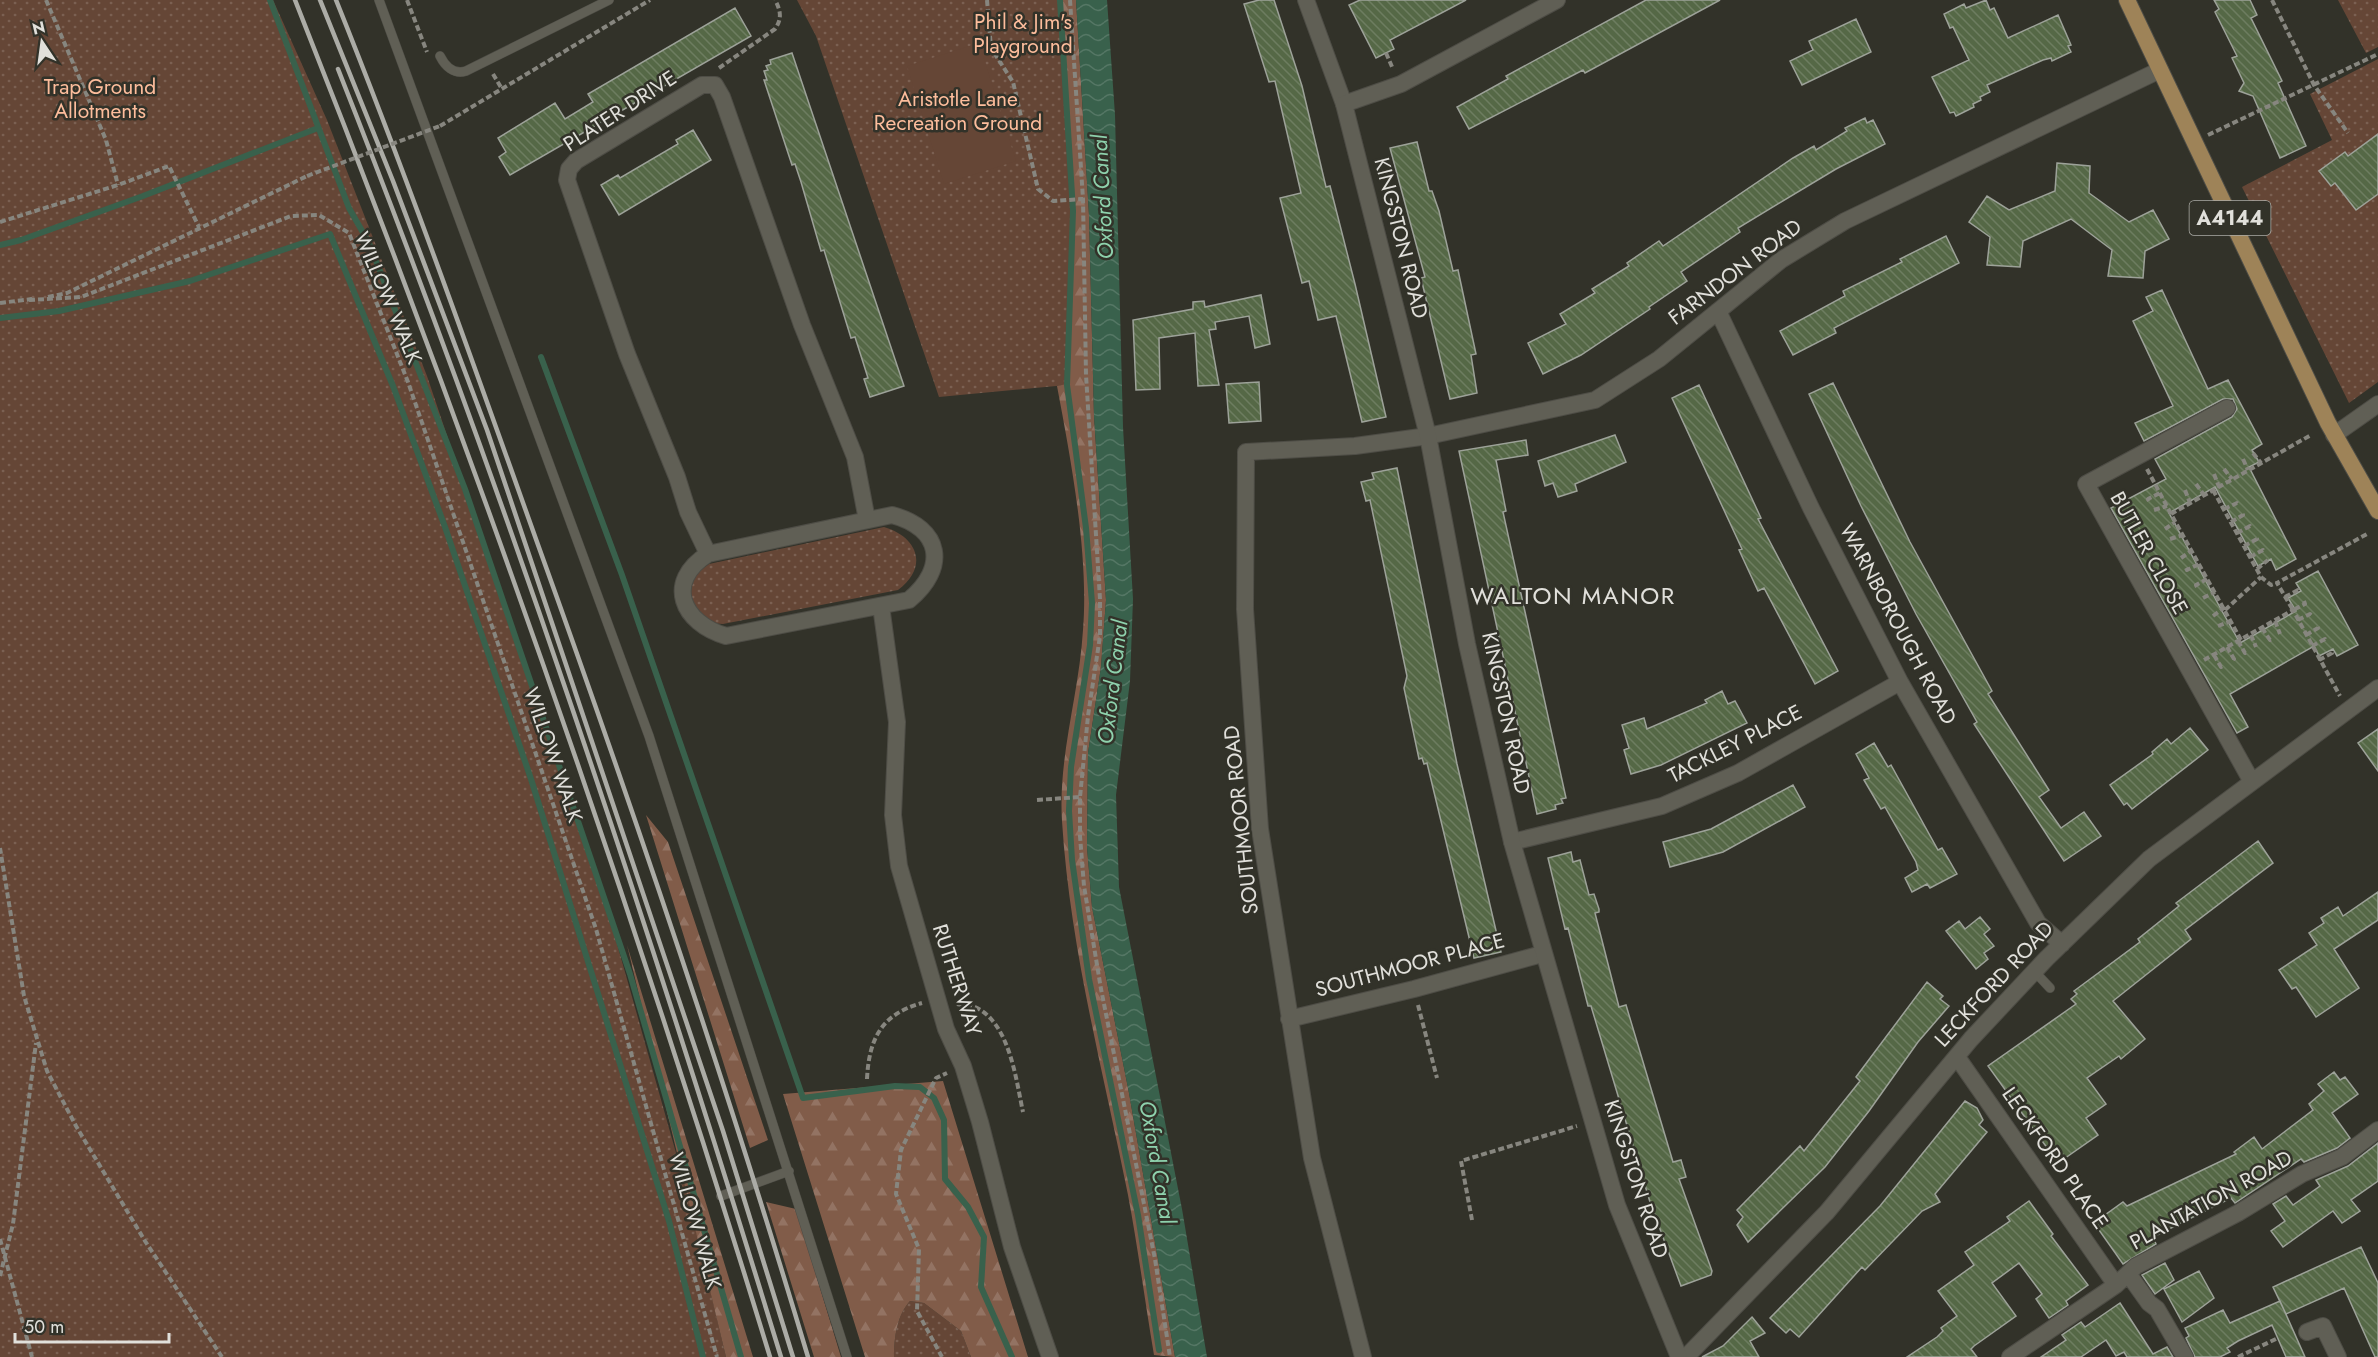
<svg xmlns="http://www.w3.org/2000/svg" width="2378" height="1357" viewBox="0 0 2378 1357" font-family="Jost,sans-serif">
<defs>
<pattern id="green-dots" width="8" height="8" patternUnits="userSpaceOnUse" patternTransform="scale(1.5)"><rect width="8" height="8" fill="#654636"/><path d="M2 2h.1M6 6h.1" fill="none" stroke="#7b6052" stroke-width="1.8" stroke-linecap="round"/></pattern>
<pattern id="forest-firs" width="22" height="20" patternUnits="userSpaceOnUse" patternTransform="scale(1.5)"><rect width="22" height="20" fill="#815c49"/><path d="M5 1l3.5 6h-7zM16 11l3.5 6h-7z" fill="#937363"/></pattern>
<pattern id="water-waves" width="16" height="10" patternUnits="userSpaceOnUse" patternTransform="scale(1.5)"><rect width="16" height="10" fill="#39614c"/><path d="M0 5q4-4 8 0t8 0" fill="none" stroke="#557765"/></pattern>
<pattern id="building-back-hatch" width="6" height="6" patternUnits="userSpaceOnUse" patternTransform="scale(1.5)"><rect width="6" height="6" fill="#556846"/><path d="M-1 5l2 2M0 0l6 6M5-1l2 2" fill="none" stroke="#6d7d60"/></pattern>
</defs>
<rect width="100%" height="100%" fill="#323229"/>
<!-- green -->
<path fill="url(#green-dots)" d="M0,0H273L327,120L427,376L614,933L687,1192L726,1357H0Z
M797,0H1060L1073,211L1067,385L939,397L816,36Z
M2338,0H2378V47L2366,53Z
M2378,59V382L2349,403L2242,187L2332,140L2310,94Z
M884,527C918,537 929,567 898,590L723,624L710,623L692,611C688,587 687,579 709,564Z
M910,1301L924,1303L961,1331L971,1357H894C894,1338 897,1315 910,1301Z"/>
<!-- forest -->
<path fill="url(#forest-firs)" d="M1060,0H1076L1089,215L1094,416L1106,600L1101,667L1088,753L1087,847L1092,907L1129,1093L1175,1357L1154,1355C1145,1302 1138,1248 1128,1195C1103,1070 1070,948 1062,821C1058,756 1079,695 1083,630C1089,555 1071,460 1057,386L1067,384L1073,211Z
M646,815L668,842L768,1140L750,1148Z
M627,945L753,1357H726Z
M943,1081L1028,1357H971L961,1331L924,1303L910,1301C897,1315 894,1338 894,1357H865L783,1094Z
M766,1202L796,1209L841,1357H814Z"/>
<!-- pitch -->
<path fill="#654636" d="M979,43L1016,161L944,184L907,66Z"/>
<!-- water -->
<path fill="url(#water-waves)" d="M1076,0H1107L1115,115L1123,427L1133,599L1130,681L1116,795L1119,887L1182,1209L1207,1357H1175L1129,1093L1092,907L1087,847L1088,753L1101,667L1106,600L1094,416L1089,215Z"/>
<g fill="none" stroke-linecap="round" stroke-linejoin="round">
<!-- stream -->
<path stroke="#39614c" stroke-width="6" d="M270,0L349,208L369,243L465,489L630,974L741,1357
M1060,0L1073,211L1067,385L1086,528L1092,603L1090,645L1071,767L1069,811L1072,860L1089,979L1138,1215L1159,1350
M0,245L21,240L143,196L318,128
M0,318L59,311L190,281L330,234L393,386L445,527L531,779L669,1221L703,1357
M541,357L622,575L803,1098L895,1086L920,1087L934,1098L944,1120L945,1179L968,1207L984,1237L981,1287L1012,1357"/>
</g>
<!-- building -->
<path fill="url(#building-back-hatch)" stroke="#9da299" stroke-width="1.5" d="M1259,0H1274L1302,86L1326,187L1330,186L1355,284L1386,417L1362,422L1336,316L1318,320L1309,281L1302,283L1280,198L1301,193L1275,81L1269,82L1244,4Z
M1360,0H1466L1390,40L1394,49L1376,58L1349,5Z
M1646,0H1720L1585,73L1583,70L1469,129L1457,107L1508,79L1506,76Z
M1986,0L1990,10L1994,8L2008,38L2058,15L2071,45L2068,46L2071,52L2052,61L2051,58L2043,60L1987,85L1990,92L1980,97L1981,100L1973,104L1974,107L1956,116L1954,112L1950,113L1932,77L1969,60L1953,27L1950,28L1944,14L1964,4L1966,8Z
M2214,0H2250L2257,15L2251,18L2282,81L2278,83L2306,146L2280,158L2253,96L2239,91L2244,83L2232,58L2237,56L2215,12L2219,9Z
M735,8L751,36L510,175L499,157L506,152L498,138L555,103L565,119L593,102L588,94Z
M1856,19L1871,52L1802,85L1790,61L1813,50L1809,41Z
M792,53L904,386L870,397L864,379L868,378L855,337L851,338L824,250L821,251L801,182L795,164L792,165L764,80H767L764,71L768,70L766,66L771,64L770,60Z
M1865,118L1867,123L1873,120L1885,144L1836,169L1738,228L1740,232L1681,272L1687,281L1649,307L1650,309L1581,355L1543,374L1528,343L1566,324L1560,314L1595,293L1592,289L1629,266L1627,263L1659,241L1663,246L1793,158L1814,146L1816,150L1847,131L1845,128Z
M693,130L711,160L619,215L601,185L618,175L620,178L678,144L676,140Z
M2378,134V194L2356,210L2335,183L2331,186L2319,171L2345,152L2348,156Z
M1417,142L1429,191H1432L1439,211L1453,271L1458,270L1476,354L1471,355L1477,393L1450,399L1421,278L1425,277L1390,148Z
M2057,163L2090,166L2089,193L2129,222L2153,210L2169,239L2145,251L2143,278L2108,276L2112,250L2071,219L2023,241L2020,267L1987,265L1990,237L1969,222L1987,196L2009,210L2055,191Z
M1946,236L1959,263L1834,328L1836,333L1793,355L1780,331L1845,296L1843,291L1902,262L1900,259Z
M2162,290L2208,389L2228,380L2262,444L2252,450L2259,462L2249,467L2296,559L2276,570L2271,559L2258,566L2215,487L2169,513L2222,611L2240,643L2296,611L2288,598L2301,591L2296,583L2318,571L2358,645L2337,656L2333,649L2319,656L2314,646L2230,694L2248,727L2237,733L2111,508L2166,479L2155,459L2232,417L2237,409L2233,399H2223L2144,441L2135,423L2173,406L2133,321L2153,311L2146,297Z
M1261,295L1270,344L1255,348L1249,316L1215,322L1216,329L1209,330L1219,385L1198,386L1195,333L1159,338L1160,389L1136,390L1133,320L1193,309V302L1204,301L1205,307Z
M1259,382L1261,421L1229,423L1226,384Z
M1833,383L1910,542L1992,691L1988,694L2049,790L2039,797L2061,828L2084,812L2101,836L2064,861L1974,724L1977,722L1916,614L1861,506L1809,394Z
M1699,385L1761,518L1758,519L1838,671L1815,684L1764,588L1758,591L1739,550L1742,549L1672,398Z
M1615,435L1626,462L1575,484L1577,491L1558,497L1553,483L1545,486L1538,461Z
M1526,440L1528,455L1496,460L1506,511L1503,512L1566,798L1561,799L1563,803L1555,805L1556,809L1537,814L1459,451Z
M1397,468L1457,764L1501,952L1474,958L1427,763L1424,764L1422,758L1419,759L1404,688L1407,676L1370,500L1366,501L1361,482L1374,479L1372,473Z
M1722,691L1728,704L1735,701L1747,723L1661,765L1631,774L1624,750L1629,748L1622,725L1644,718L1647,729L1707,703L1705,700Z
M2190,728L2208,750L2132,809L2127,803L2124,805L2110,785L2153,754L2152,752L2167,739L2171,744Z
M2378,729V771L2358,743Z
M1874,743L1888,767L1891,765L1938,850L1942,848L1957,874L1930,888L1927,884L1912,892L1905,878L1918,870L1916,862L1885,807L1881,809L1864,780L1869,778L1856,754Z
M1793,785L1805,807L1723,852L1670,867L1663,842L1711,829Z
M2258,841L2273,863L2185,930L2191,939L2113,1001L2145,1039L2121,1059L2119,1056L2087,1078L2106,1104L2086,1118L2098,1135L2058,1163L1988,1066L2076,1004L2071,999L2077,994L2074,991L2140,942L2138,939L2179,906L2176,903Z
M1571,852L1573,862L1580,860L1589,895L1594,894L1599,909V912L1595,913L1619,1007L1626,1005L1673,1162L1681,1160L1686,1177L1679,1179L1712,1271L1711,1275L1681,1286L1650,1202L1591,1006H1588L1568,928L1565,929L1548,858Z
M2378,892V920L2334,949L2359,988L2316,1017L2296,987L2292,989L2279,970L2317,945L2309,933L2324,923L2321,918L2338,907L2343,916Z
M1980,917L1990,929L1984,934L1994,946L1984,953L1988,959L1976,969L1946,931L1959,921L1965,929Z
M1927,982L1943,996L1940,999L1949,1006L1918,1042L1869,1111L1825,1167L1748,1242L1737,1225L1743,1217L1737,1210L1800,1146L1804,1151L1860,1081L1856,1077Z
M2334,1072L2340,1080L2345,1077L2358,1094L2332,1113L2350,1138L2337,1148L2304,1162L2301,1159L2235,1203L2231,1198L2153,1237L2156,1244L2123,1264L2094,1223L2123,1202L2127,1206L2236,1154L2234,1152L2254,1137L2262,1149L2313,1110L2309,1104L2324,1091L2318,1084Z
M1965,1101L1977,1108L1983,1120L1979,1125L1987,1132L1935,1194L1940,1202L1922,1211L1865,1270L1862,1267L1799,1337L1790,1329L1786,1333L1770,1318L1880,1206Z
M2378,1143V1181L2351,1200L2360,1211L2342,1223L2333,1211L2283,1247L2271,1231L2285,1221L2273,1204L2286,1196L2293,1205L2320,1186L2316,1180L2348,1166Z
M2029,1201L2053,1234L2051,1236L2088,1285L2066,1301L2068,1305L2049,1318L2036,1299L2042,1294L2019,1263L1992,1283L2016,1316L1974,1346L1971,1349L1977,1357H1907L1937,1337L1943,1331L1941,1328L1957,1316L1938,1291L1974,1265L1965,1252L2010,1221L2007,1217Z
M2361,1247L2378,1283V1357H2375L2344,1288L2286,1314L2273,1287Z
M2165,1263L2174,1280L2155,1294L2142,1275Z
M2199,1271L2214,1298L2182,1322L2164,1289Z
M2280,1301L2305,1357H2286L2272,1325L2238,1341L2227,1348L2230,1352L2220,1357H2195L2186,1338L2189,1336L2185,1328L2223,1310L2230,1323Z
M2120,1303L2153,1354L2167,1347L2173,1357H2127L2124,1352L2116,1356L2106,1340L2081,1357H2041L2066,1340L2062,1335L2081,1322L2085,1327Z
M1752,1317L1765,1333L1750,1341L1759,1357H1702L1723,1346Z"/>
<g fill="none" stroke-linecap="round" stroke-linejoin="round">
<!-- service casing -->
<g stroke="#4e4d46" stroke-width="10">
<path id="service" d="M379,0L649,736L847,1357
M440,56C445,66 454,75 466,71L609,0
M2035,972L2050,988
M721,1196L789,1171"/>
</g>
<!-- minor casing -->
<g stroke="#4e4d46" stroke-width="18">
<path id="minor" d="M1306,0L1344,104
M1718,311L1811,508L1900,682L2038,923L2062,944
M2227,408L2086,484L2252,782
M2334,435L2378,404
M892,515C942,528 948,568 909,600L726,636C682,623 664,582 708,554Z
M708,554L688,512L677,477L627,354L567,180L569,169L576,161L702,85H715L722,97L802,325L855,457L867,520
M881,606L897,722L893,815L899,866L946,1029L963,1066L980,1122L1012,1247L1050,1357
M1512,842L1662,806L1738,773L1900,682
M1289,1019L1414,989L1542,954
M1957,1057L2116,1285
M2129,1275L2149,1303L2157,1309L2185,1357
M2307,1332L2323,1326L2338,1357
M1363,1357L1312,1158L1260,829L1245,609L1246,452L1355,446L1428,436L1595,400L1659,359L1781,260L1845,221L2160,70
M1686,1357L1827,1212L1971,1039L2046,959L2149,859L2378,688
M2010,1357L2116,1285L2136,1266L2238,1213L2302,1174L2342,1157L2378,1130"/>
</g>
<!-- tertiary casing -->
<g stroke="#4e4d46" stroke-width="18">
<path id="tertiary" d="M1557,0L1401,84L1344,104L1428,436L1467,644L1512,842L1617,1205L1679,1357"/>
</g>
<!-- primary casing -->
<g stroke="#4e4d46" stroke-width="18">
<path id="primary" d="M2127,0L2328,423L2378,511"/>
</g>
<!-- path -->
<path stroke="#87867f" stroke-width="4" stroke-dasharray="6 3" stroke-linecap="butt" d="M46,0L106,140L118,185
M407,0L427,52
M987,0L991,48L1013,82L1038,189L1053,201L1083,199
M1070,0L1083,199L1086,375L1100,599V636L1088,716L1080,797V836L1084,886L1101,989L1155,1259L1170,1357
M2272,0L2314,85L2348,133
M1386,53L1393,69
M719,68L775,29C782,19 781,11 775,0
M493,74L502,89
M440,126L650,0
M2208,135L2378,54
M0,222L118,185L169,166L199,227
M48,297L67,293L307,176
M29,300L81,297L291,216L319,215L349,233L408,382L596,929L717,1357
M0,303L32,299
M2253,453L2261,463
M2243,459L2248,470
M2147,469L2171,514
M2224,469L2232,479
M2214,474L2219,487
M2196,484L2204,495
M2185,490L2190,503
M2213,490L2261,577L2271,585L2277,583
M2149,501L2148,499L2160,493
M2224,509L2237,503L2238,504
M2154,510L2167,506
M2231,522L2243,515L2242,513
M2165,529L2175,522
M2237,533L2250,526L2251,528
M2170,539L2183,535
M2244,546L2257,539L2255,537
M2250,557L2263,550L2264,552
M2181,558L2191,551
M2186,568L2187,570L2199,564
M2257,569L2268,560
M2197,587L2196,585L2207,579
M2285,597L2298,590L2299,592
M2203,598L2215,592
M2304,601L2305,604L2293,610L2277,583L2367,534
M2225,610L2261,577
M2213,616L2224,608
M2298,620L2310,614L2312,616
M2275,621L2280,634
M2218,626L2231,621
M2262,628L2270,640L2272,638
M2251,635L2256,647
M2306,635L2318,628L2317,625
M2241,640L2171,514L2311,435
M2238,641L2245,653L2248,652
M2312,646L2325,639L2326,642
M2227,647L2234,659L2232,660
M2214,655L2221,667L2224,665
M2204,660L2293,610L2340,696
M2319,660L2332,653L2331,650
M1037,800L1080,797
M0,848L24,996L47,1071L76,1126L145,1241L222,1357
M957,1004C962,1005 970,1005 975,1007C1010,1023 1016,1080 1023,1112
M1418,1005L1437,1078
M867,1079C869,1038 882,1014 922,1003
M1472,1220L1461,1161L1577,1126
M0,1239L32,1357
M0,1276L13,1224L36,1043
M942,1357L917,1311L919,1249L896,1194L901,1150L936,1078L947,1073
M2238,1357L2278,1338"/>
<!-- service -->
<use href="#service" stroke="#605f55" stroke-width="9"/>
<!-- minor -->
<use href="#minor" stroke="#605f55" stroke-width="16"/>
<!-- tertiary -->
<use href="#tertiary" stroke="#605f55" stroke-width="16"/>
<!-- primary -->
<use href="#primary" stroke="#9e8358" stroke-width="16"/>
<!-- rail -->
<path stroke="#acaca6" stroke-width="4.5" d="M295,0C472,446 630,898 770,1357
M320,0L393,181L487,430L723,1131L793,1357
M336,0C408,179 472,360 537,542C634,811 726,1082 808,1357
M338,69C505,491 648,923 781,1357"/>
<!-- path-bridge -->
<path stroke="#87867f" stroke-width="4" stroke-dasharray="6 3" stroke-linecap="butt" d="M307,176L440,126"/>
</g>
<g text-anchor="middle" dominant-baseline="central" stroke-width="5" stroke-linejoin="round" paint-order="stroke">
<!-- shield labels -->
<rect fill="#323229" stroke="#acaca6" stroke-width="1.5" x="2189.5" y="201" width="81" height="34" rx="4.5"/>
<g font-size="20" font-weight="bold" fill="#e1e0db">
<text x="2230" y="218">A4144</text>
</g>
<!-- park labels -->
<g font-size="21" fill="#fdbd9c" stroke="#323229">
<text x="1023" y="22">Phil &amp; Jim's<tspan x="1023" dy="24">Playground</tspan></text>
<text x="100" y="87">Trap Ground<tspan x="100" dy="24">Allotments</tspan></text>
<text x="958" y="99">Aristotle Lane<tspan x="958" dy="24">Recreation Ground</tspan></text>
</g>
<!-- street labels -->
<g font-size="21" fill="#e1e0db" stroke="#323229">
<text transform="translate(620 111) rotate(-33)">PLATER DRIVE</text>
<text transform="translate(1401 238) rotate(76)">KINGSTON ROAD</text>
<text transform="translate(1735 272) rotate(-37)">FARNDON ROAD</text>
<text transform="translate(388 298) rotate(67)">WILLOW WALK</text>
<text transform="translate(2149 553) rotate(61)">BUTLER CLOSE</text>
<text transform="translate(1898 624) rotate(62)">WARNBOROUGH ROAD</text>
<text transform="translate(1506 713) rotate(78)">KINGSTON ROAD</text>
<text transform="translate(1735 744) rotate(-27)">TACKLEY PLACE</text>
<text transform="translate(553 755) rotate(71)">WILLOW WALK</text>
<text transform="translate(1241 820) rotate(-96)">SOUTHMOOR ROAD</text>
<text transform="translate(1410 965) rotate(-15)">SOUTHMOOR PLACE</text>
<text transform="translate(957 980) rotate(72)">RUTHERWAY</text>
<text transform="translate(1994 984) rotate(-47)">LECKFORD ROAD</text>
<text transform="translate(2055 1158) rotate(55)">LECKFORD PLACE</text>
<text transform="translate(1636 1179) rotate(72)">KINGSTON ROAD</text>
<text transform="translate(2211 1200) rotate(-29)">PLANTATION ROAD</text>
<text transform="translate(695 1221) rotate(74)">WILLOW WALK</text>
</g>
<!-- water labels -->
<g font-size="22" font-style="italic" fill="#8ed2ad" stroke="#323229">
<text transform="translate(1102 197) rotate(-93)">Oxford Canal</text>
<text transform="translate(1112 682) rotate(-83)">Oxford Canal</text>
<text transform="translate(1158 1162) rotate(80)">Oxford Canal</text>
</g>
<!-- quarter labels -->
<g font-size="24" letter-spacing="1.5" fill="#e1e0db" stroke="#323229">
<text x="1573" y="595">WALTON MANOR</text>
</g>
</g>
<!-- north arrow -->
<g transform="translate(42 42) rotate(347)" stroke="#323229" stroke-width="4.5" paint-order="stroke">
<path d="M0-4.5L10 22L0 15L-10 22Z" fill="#e1e0db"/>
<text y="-9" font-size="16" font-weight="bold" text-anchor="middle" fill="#e1e0db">N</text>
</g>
<!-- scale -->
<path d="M15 1333v9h154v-9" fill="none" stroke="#e1e0db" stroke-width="3"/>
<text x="24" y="1333" font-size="18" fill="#e1e0db" stroke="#323229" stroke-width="4.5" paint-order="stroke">50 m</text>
</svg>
